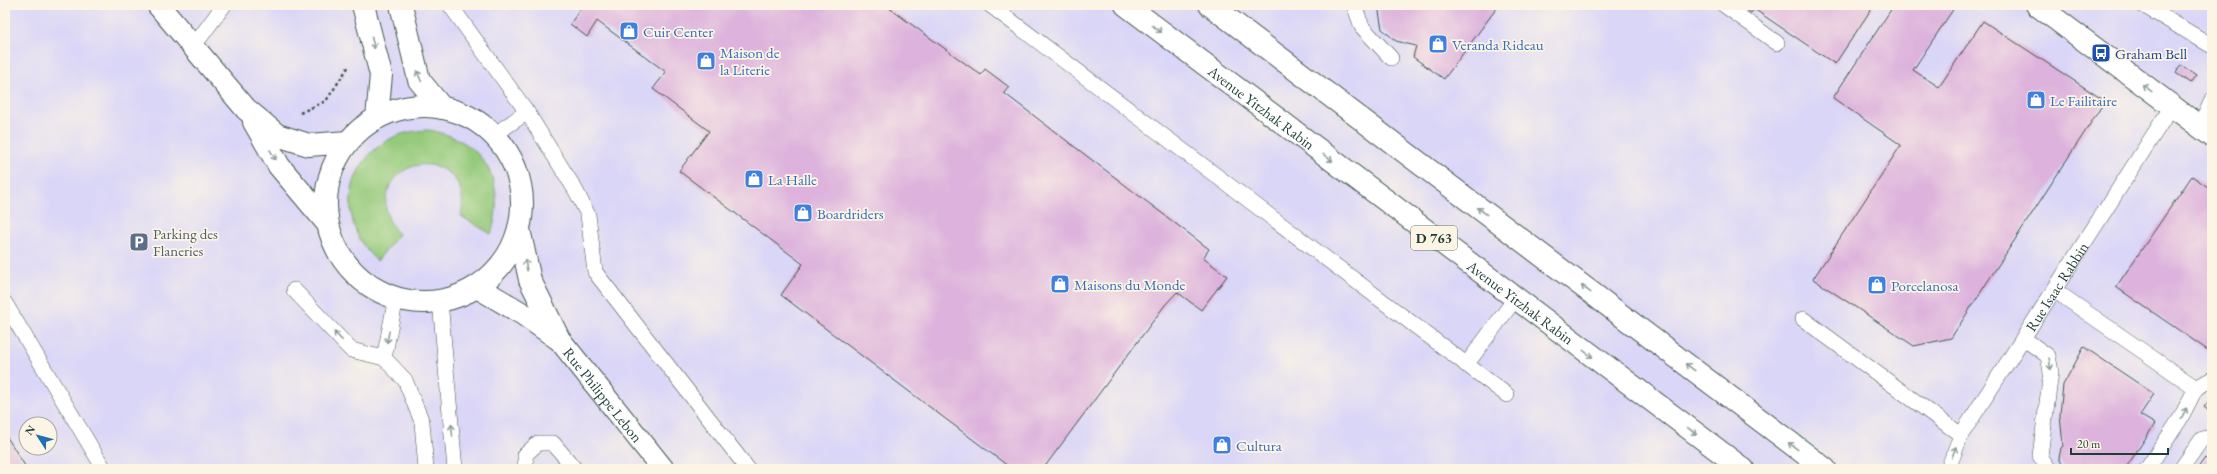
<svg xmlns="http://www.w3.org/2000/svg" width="2217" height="474" viewBox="0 0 2217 474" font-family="'EB Garamond',serif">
<rect width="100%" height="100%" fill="#fcf5e5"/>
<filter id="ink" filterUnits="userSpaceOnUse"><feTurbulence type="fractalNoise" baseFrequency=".025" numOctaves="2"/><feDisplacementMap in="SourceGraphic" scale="8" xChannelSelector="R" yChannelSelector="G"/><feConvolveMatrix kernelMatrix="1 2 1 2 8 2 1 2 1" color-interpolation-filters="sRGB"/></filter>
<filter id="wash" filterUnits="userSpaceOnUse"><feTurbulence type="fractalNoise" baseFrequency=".012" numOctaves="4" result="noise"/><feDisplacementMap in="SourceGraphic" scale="16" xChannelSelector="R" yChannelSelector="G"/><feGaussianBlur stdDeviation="0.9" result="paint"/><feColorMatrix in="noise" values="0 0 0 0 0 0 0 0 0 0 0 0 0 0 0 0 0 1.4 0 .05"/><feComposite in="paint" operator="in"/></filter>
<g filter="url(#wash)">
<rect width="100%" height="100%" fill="#f7e6ce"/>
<!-- built -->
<path fill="#dad6f7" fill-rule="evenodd" d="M5,5H2212V469H5ZM26,424H50V448H26Z"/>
<!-- green -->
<path fill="#95ca7c" stroke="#5a8458" d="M428,130C483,139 508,181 491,234L461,216C464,201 463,185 450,174C410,143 362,196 399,234L377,261C337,225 343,163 392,138C404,132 416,131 428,130Z"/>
<g id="blocks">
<!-- building -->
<path fill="#ddb2dd" d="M577,5H885L981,75L985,69L1009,87L1004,93L1209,249L1203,258L1227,276L1201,310L1177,292L1165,305L1043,469H1012L781,295L803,264L679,171L709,131L653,89L666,72L597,21L587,37L570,24L581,8Z
M1381,5H1499L1444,79L1413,57L1416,46L1396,41L1382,29L1379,12Z
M1740,5H1874L1835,64L1754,9L1751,13Z
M1894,5H1956L1913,70L1939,87L1983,21L2105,101L1951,338L1914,346L1813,279L1901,145L1833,98Z
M2181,65L2196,75L2190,83L2176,73Z
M2192,176L2212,190V353L2116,287Z
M2084,347L2154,394L2140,415L2155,424L2125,469H2068L2062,464L2059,458L2061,448L2063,446L2060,415L2063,385Z
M2212,397V413L2204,407Z
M5,434L27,469H5Z
M2205,458L2212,463V469H2197Z"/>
</g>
</g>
<g filter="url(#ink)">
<use href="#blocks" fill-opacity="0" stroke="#3f564b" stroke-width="1"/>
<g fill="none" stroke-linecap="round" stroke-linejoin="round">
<!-- service casing -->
<g stroke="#3f564b" stroke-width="16">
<g id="service">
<path d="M450,5L527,112L576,191L588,215L595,272L748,469"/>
<path d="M990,5L1507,395"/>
<path d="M1354,5L1362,27L1391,58"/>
<path d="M1724,5L1777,43"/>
<path d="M2143,5L2212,46"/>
<path d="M193,47L224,5"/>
<path d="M2200,127L2212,100"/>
<path d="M494,135L527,112"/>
<path d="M294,290L351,350L384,358"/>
<path d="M2054,290L2196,388L2212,379"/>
<path d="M396,298L384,358L405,380L422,422L426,469"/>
<path d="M440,301L455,469"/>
<path d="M5,303L104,469"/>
<path d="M1803,319L1961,435"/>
<path d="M2023,338L2048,356L2051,372L2040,456L2049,469"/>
<path d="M1466,365L1515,299"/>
<path d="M526,469L525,455L538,443H553L575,469"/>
<path id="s1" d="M1948,469L1961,435L2172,106"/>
<path d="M2147,469L2180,419L2196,388"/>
<path d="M2181,469L2202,439L2212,437"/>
</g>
</g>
<!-- minor casing -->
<g stroke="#3f564b" stroke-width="24">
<path id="minor" d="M158,5L246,109L277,135L309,145L348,142
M2037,5L2212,136
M254,122L279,166L327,223"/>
</g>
<!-- tertiary casing -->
<g stroke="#3f564b" stroke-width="24">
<g id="tertiary">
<path d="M363,5L381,75L377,118"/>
<path d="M401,5L419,80L442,108"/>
<circle cx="424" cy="204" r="98"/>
<path id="s2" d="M519,229L530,280L559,339L663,469"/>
<path d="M477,287L523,314L557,338"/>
</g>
</g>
<!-- primary casing -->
<g stroke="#3f564b" stroke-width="24">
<g id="primary">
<path id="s3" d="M1126,5L1743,469"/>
<path d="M1210,5L1825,469"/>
</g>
</g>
<!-- path -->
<path stroke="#3f564b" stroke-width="2.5" stroke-dasharray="3 3" stroke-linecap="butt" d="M300,113L326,101L349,66"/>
<!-- service -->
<use href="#service" stroke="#fff" stroke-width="15"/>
<!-- minor -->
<use href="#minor" stroke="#fff" stroke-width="22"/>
<!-- tertiary -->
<use href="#tertiary" stroke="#fff" stroke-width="22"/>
<!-- primary -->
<use href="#primary" stroke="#fff" stroke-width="22"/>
</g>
<!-- one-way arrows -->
<defs><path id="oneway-shaft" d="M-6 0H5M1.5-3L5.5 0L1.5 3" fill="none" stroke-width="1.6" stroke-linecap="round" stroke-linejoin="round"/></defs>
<g stroke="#8f9e9a">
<use href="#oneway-shaft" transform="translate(1157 29) rotate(37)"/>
<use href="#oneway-shaft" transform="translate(373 43) rotate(76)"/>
<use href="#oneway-shaft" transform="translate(419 76) rotate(-113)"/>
<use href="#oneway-shaft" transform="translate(2147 88) rotate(-143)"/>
<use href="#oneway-shaft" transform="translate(273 155) rotate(60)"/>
<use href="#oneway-shaft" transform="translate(1328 158) rotate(37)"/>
<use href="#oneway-shaft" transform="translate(1482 211) rotate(-143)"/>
<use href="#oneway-shaft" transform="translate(526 265) rotate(-101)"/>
<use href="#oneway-shaft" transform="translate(1586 289) rotate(-143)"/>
<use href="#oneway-shaft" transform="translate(338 336) rotate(-134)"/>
<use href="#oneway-shaft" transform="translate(388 337) rotate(101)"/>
<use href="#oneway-shaft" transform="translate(1588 354) rotate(37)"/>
<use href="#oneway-shaft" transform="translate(2050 364) rotate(81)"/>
<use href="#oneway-shaft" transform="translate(1690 367) rotate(-143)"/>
<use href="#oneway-shaft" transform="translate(2184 413) rotate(-63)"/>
<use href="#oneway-shaft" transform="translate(452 430) rotate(-95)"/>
<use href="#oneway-shaft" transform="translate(1692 431) rotate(37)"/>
<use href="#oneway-shaft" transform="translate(1793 446) rotate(-143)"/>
<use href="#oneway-shaft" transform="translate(1954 452) rotate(-69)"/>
</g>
</g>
<!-- icons -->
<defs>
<g id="shop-square" transform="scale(1)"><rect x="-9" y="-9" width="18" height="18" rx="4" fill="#3f7fe0" stroke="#fcf5e5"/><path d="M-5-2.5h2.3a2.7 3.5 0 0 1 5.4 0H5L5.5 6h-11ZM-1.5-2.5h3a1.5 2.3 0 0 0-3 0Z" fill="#fff"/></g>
<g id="bus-square" transform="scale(1)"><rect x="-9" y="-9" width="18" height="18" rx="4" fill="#1a4fb4" stroke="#fcf5e5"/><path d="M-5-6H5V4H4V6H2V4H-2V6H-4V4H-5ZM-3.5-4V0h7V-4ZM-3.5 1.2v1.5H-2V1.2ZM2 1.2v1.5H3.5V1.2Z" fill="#fff"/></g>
<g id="parking-square" transform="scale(1)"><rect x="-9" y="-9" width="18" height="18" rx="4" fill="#5c6f8a" stroke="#fcf5e5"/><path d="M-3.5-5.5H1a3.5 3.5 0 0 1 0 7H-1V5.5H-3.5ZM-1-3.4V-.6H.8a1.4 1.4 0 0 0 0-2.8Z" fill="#fff"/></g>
</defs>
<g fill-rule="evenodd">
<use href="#shop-square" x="629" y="31"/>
<use href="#shop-square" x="1438" y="44"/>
<use href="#bus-square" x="2101" y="53"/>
<use href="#shop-square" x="706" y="61"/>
<use href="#shop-square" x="2036" y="100"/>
<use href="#shop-square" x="754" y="179"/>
<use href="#shop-square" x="803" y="213"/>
<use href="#parking-square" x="139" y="242"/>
<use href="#shop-square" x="1060" y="284"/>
<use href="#shop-square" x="1877" y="285"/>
<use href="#shop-square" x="1222" y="445"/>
</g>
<g text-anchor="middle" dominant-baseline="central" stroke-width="3.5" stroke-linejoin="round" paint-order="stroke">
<!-- shield labels -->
<rect fill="#fcf5e5" stroke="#617469" stroke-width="1" x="1411" y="226" width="46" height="24" rx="3"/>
<g font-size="14" font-weight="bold" fill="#1f3d34">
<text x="1434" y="238">D 763</text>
</g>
<!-- shop labels -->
<g font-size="15" fill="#366cbe" stroke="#fcf5e5" text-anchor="start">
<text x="643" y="31">Cuir Center</text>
<text x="1452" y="44">Veranda Rideau</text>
<text x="720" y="52">Maison de<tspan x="720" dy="17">la Literie</tspan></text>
<text x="2050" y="100">Le Failitaire</text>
<text x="768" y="179">La Halle</text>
<text x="817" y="213">Boardriders</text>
<text x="1074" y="284">Maisons du Monde</text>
<text x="1891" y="285">Porcelanosa</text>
<text x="1236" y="445">Cultura</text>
</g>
<!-- transit labels -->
<g font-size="15" fill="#164399" stroke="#fcf5e5" text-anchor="start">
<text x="2115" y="53">Graham Bell</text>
</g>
<!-- street labels -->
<g font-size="15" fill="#1f3d34" stroke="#fcf5e5">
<text stroke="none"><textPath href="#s3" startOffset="170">Avenue Yitzhak Rabin</textPath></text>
<text stroke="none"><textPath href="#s1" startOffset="213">Rue Isaac Rabbin</textPath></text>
<text stroke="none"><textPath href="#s3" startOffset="494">Avenue Yitzhak Rabin</textPath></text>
<text stroke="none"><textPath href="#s2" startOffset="189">Rue Philippe Lebon</textPath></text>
</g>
<!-- service labels -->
<g font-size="15" fill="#4e5e75" stroke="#fcf5e5" text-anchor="start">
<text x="153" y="233">Parking des<tspan x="153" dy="17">Flaneries</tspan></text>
</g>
</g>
<!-- margin -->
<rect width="2217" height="474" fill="none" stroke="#fcf5e5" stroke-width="20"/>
<!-- north arrow -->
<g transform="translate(38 436) rotate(306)"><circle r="19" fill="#fcf5e5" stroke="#a4ab9e"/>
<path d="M0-3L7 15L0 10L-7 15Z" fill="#1f6fb2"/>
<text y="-6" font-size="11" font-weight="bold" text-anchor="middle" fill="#1f3d34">N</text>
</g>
<!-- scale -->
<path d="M2071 448v6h97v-6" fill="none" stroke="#1f3d34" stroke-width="2"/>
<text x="2077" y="448" font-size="12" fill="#1f3d34" stroke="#fcf5e5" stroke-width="3" paint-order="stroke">20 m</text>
</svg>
